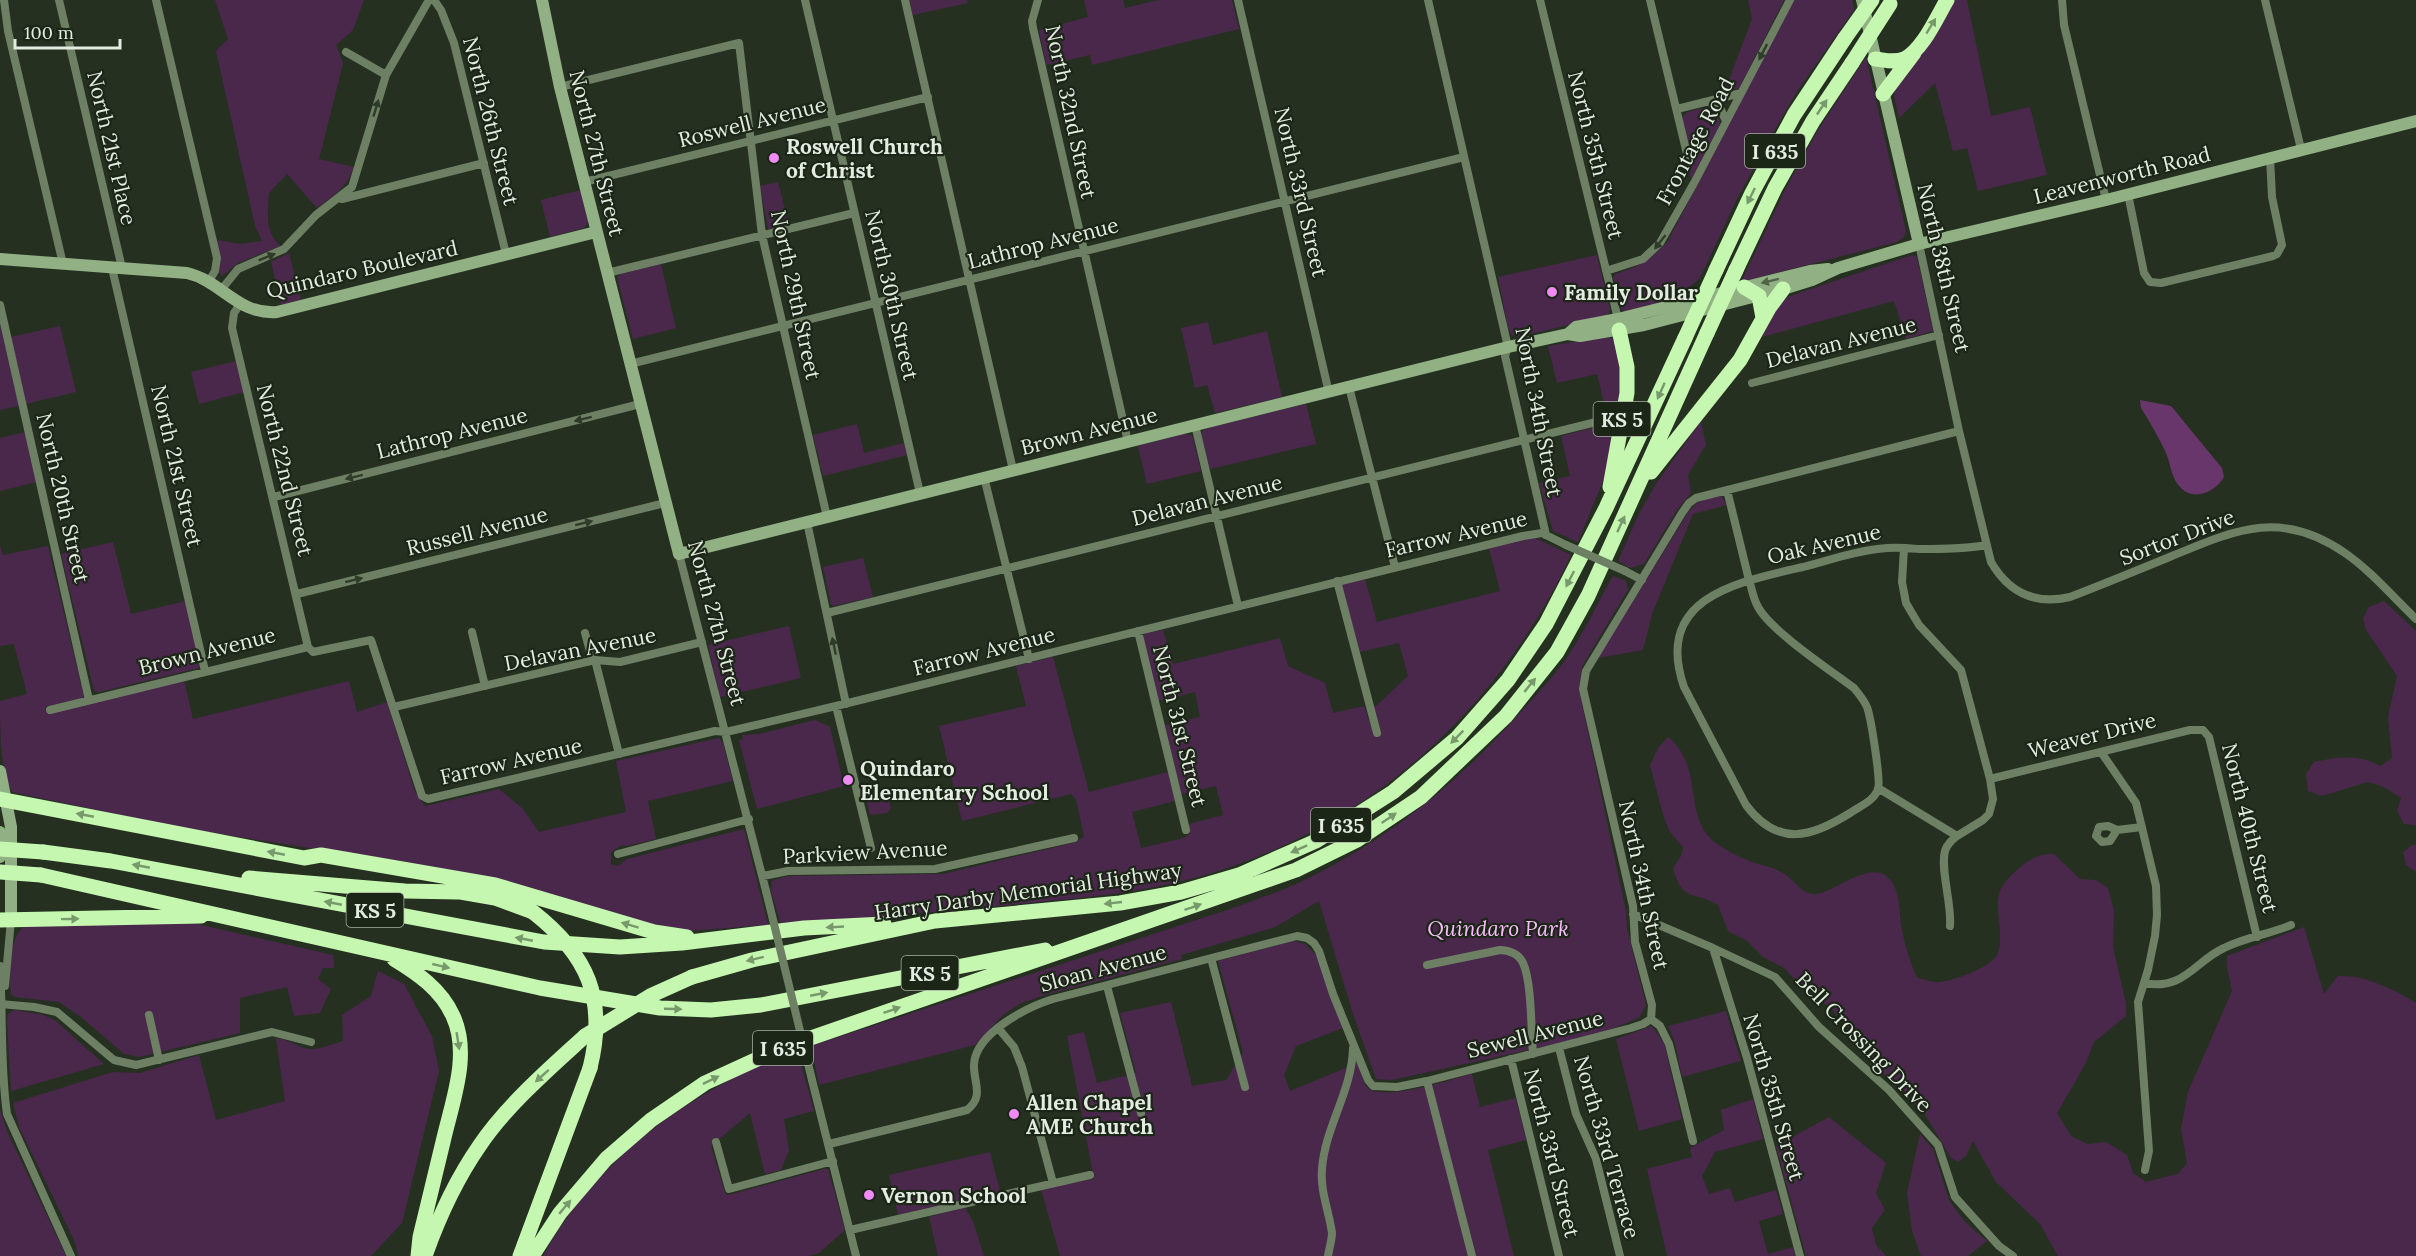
<svg xmlns="http://www.w3.org/2000/svg" width="2416" height="1256" viewBox="0 0 2416 1256" font-family="Lora,serif">
<rect width="100%" height="100%" fill="#253021"/>
<!-- green -->
<path fill="#4a284c" d="M215,0H364L353,30L336,45L343,63L319,159L354,167C347,187 334,196 317,208L287,174L269,193C268,214 264,230 280,246L238,263L222,276L219,272L221,261L217,240L240,244L262,241L255,226L216,51L228,39Z
M909,0H967L968,3L913,15Z
M1084,0H1123L1125,8L1158,0H1232L1239,29L1092,65L1090,55L1046,65L1039,30L1088,17Z
M1748,0H1784L1739,88L1724,93L1752,19Z
M1794,0H1852L1854,10L1796,93L1766,145L1736,201L1700,278L1675,299L1626,312L1621,309L1613,278L1616,274C1640,266 1651,260 1668,241Z
M1953,0H1967L1991,116L2030,107L2047,175L1978,191L1967,148L1953,151L1935,83L1899,118L1894,96L1896,85Z
M1866,57L1906,231L1904,237L1897,242L1741,282L1787,186L1818,130Z
M1707,107L1718,112L1720,125L1691,180L1686,163L1693,160L1682,118L1687,112Z
M778,182L789,224L768,229L760,186Z
M581,190L589,221L584,228L550,237L541,200Z
M289,253L301,300L281,305L271,262Z
M1597,255L1610,310L1607,316L1518,337L1512,335L1508,329L1498,277Z
M1912,255L1917,257L1933,331L1906,339L1894,301L1762,337L1778,306L1787,297Z
M661,264L676,328L633,339L617,278L620,274Z
M0,322L19,406L0,410Z
M1208,322L1213,345L1267,331L1282,397L1215,413L1207,385L1195,388L1181,328Z
M60,326L76,392L26,404L11,337Z
M1605,337L1612,338L1618,345L1624,368L1610,464L1578,542L1553,531L1539,483L1570,476L1561,436L1600,426V418L1607,416L1597,374L1557,383L1548,346Z
M236,361L244,392L199,404L191,372Z
M1306,404L1316,444L1210,469L1201,434L1204,429Z
M1701,421L1706,445L1688,475L1691,493L1677,510L1644,564L1630,568L1618,561L1640,512L1656,484Z
M857,424L864,453L904,443L907,455L823,476L813,435Z
M25,432L36,482L0,491V438Z
M1184,434L1191,435L1193,438L1201,471L1147,484L1138,446Z
M1714,496H1721L1727,505L1693,514L1652,614L1643,650L1598,658L1689,511L1697,503Z
M1533,537L1571,555C1499,710 1368,828 1202,876C1142,893 1080,898 1018,904C939,912 860,918 781,925L771,891L772,881L787,876L943,874L1073,843L1084,837L1076,799L1071,794L962,821L939,726L1026,706L1016,666L1053,657L1089,792L1168,772L1175,801L1132,812L1141,848L1184,838L1190,833L1189,824L1223,815L1216,786L1181,794L1165,725L1200,717L1195,692L1158,701L1143,637L1146,633L1163,630L1173,664L1280,638L1288,666L1325,683L1333,713L1364,706L1375,737L1381,735L1374,708L1408,676L1399,643L1360,652L1341,588L1343,584L1365,579L1377,622L1500,591L1489,548Z
M113,542L131,614L186,601L200,666L199,668L99,692L94,691L61,554Z
M0,545L3,555L48,546L84,698L45,707L47,714L184,680L193,719L349,681L357,712L387,702L415,792L425,806L499,789L522,808L539,832L626,812L616,761L719,738L723,743L733,781L648,801L656,839L627,846L622,845L611,852V864L618,866L627,859L744,829L768,925L688,931L667,928L361,856L182,828L12,792C0,769 0,729 0,701L27,694L14,644L0,646Z
M863,558L873,597L833,606L831,605L823,567Z
M1613,576L1626,581L1628,590L1582,666L1579,690L1626,911L1627,929L1646,1005L1639,1018L1596,1035L1392,1080L1376,1079L1353,1014L1319,901L1275,927L1181,955L1182,959L1045,995L1021,1003L1004,1014L975,1045L819,1085L811,1046L1239,906C1257,899 1276,893 1294,885C1381,845 1455,786 1518,715C1537,694 1559,672 1573,648C1588,625 1599,600 1613,576Z
M2384,601L2416,631V825L2404,824L2397,811L2401,798L2384,787L2368,782L2322,796L2308,791L2306,774L2314,762C2338,757 2359,754 2380,766L2392,758L2388,717L2397,676L2366,630L2363,618L2369,607Z
M789,626L801,678L720,697L708,645Z
M815,720L830,727L844,786L757,809L739,740L743,739L742,735L759,734Z
M1668,737C1704,766 1683,813 1712,840C1718,846 1743,859 1752,862C1764,866 1776,868 1786,875C1796,882 1802,895 1816,894C1837,892 1873,856 1891,881C1901,894 1899,914 1902,930C1905,946 1910,962 1917,978C1924,979 1933,983 1940,982C1953,981 1991,967 1997,955C2000,950 2000,943 2000,937C2000,905 1989,894 2017,870C2029,859 2038,854 2054,854L2080,879L2096,880L2108,888L2114,911L2113,947L2126,1003V1016L2094,1042L2086,1063L2057,1113L2071,1136L2087,1144L2106,1142L2127,1155L2133,1173L2146,1182L2178,1174L2187,1163L2181,1129L2188,1092L2232,991L2227,967V956L2304,927L2324,994L2338,976C2366,975 2393,989 2416,1003V1256H2058L2040,1224L1996,1182L1973,1141L1966,1156L1958,1162L1951,1158L1923,1111L1900,1092L1876,1065L1867,1049L1831,1008L1805,990L1784,968L1763,957L1746,940L1728,931L1718,905C1692,890 1682,902 1673,868L1681,856L1683,847L1670,832L1664,818L1650,765L1658,748Z
M879,789L889,799L891,808L887,813L870,815L865,795Z
M2414,844L2416,845V872L2406,865L2403,852Z
M188,922L333,955L334,968H323L318,979L331,989L320,1013L294,1016L287,987L240,998V1033L139,1057L124,1054L81,1017L59,1002L15,997L11,994L10,987C11,968 8,938 25,926Z
M1293,941L1305,944L1316,955L1343,1028L1296,1046L1284,1075L1290,1091L1358,1063C1360,1070 1362,1080 1366,1086C1379,1104 1452,1079 1472,1074L1480,1107L1516,1098L1526,1140L1488,1150L1514,1256H1060L1041,1189L1094,1179L1067,1036L1084,1032L1097,1083L1136,1073L1120,1013L1171,1002L1192,1086L1226,1080L1243,1052L1218,961Z
M378,971L404,984L432,1036L439,1071L402,1223L371,1256H78L75,1242L19,1127L13,1103L113,1072L140,1073L199,1055L216,1120L285,1101L276,1038C289,1039 298,1048 309,1049C320,1050 332,1044 343,1041L342,1015L371,996Z
M14,1010L44,1015L56,1021L104,1064L11,1091L7,1021L8,1014Z
M1726,1011L1741,1061L1682,1077L1675,1043L1668,1026Z
M1652,1026L1664,1043L1682,1119L1639,1131L1616,1039Z
M797,1050L814,1111L784,1119L789,1150L781,1170L765,1174L750,1113L711,1146L725,1193L728,1195L824,1169H828L845,1230L819,1253L809,1256H543C597,1157 693,1089 797,1050Z
M1753,1099L1763,1139L1715,1152L1702,1176L1709,1194L1730,1188L1735,1202L1776,1190L1783,1214L1759,1221L1768,1254L1793,1247L1795,1256H1667L1647,1169L1692,1157L1690,1148L1724,1130L1721,1110Z
M0,1109L7,1131L66,1256H0Z
M1829,1117L1886,1163L1876,1193L1885,1210L1872,1228L1876,1245L1886,1256H1806L1776,1146Z
M1920,1134L1933,1149L1949,1200L1965,1222L1987,1241L1968,1256H1921L1912,1231L1907,1193Z
M990,1152L1000,1191L898,1215L889,1175Z
M965,1207L974,1224L984,1256H938L929,1217Z"/>
<!-- water -->
<path fill="#69366c" d="M2140,400L2171,406L2222,468L2224,477C2216,491 2195,502 2181,488C2171,479 2171,464 2166,453C2159,438 2150,422 2141,408Z"/>
<g fill="none" stroke-linecap="round" stroke-linejoin="round">
<!-- street -->
<path stroke="#6d8064" stroke-width="8" d="M4,0L8,31L63,264
M59,0L122,268
M156,0L217,258L215,271L209,281
M434,0L441,10L454,43L506,254
M805,0L920,493
M905,0L1013,470
M1038,0L1032,21L1033,28L1128,442
M1238,0L1329,393
M1428,0L1508,347L1505,356L1546,535
M1540,0L1618,319
M1650,0L1688,158
M2062,0L2064,25L2106,200
M2265,0L2301,149
M346,52L386,75
M560,87L739,43L762,235L827,517
M1709,102L1721,110L1726,121
M1677,109L1741,93
M584,182L928,97
M2128,194L2144,273L2150,282L2161,283L2273,256L2277,254L2282,245L2272,197L2270,157
M342,199L484,163
M1919,244L1959,431L1991,562C2009,593 2035,605 2070,597C2104,584 2138,570 2172,556C2237,529 2281,509 2345,553C2371,571 2393,597 2416,619
M112,268L205,671
M1606,271L1643,259L1660,243L1694,183L1790,0
M607,273L854,213
M221,290L238,269L284,249L316,215L352,187L386,75L429,0
M240,304L234,313L232,328L308,647
M0,305L89,700
M630,364L1464,157
M1752,383L1939,335
M1349,387L1395,567
M1195,425L1238,606
M984,477L1029,659
M1727,490L1749,580C1752,589 1753,598 1758,607C1771,631 1830,670 1854,688C1859,694 1864,700 1867,707C1871,718 1881,781 1878,789C1874,801 1860,806 1850,813C1812,837 1778,848 1746,805L1684,687C1653,597 1738,582 1803,567C1830,560 1859,550 1887,548C1898,547 1908,548 1919,549C1942,549 1964,549 1987,545
M274,497L640,404
M807,522L846,704
M679,554L766,891
M1625,571L1642,580
M1337,581L1377,733
M297,594L665,503
M827,613L1596,422
M1138,631L1186,830
M472,632L485,686
M585,633L591,655L595,660L619,754
M308,647L313,652L371,640L422,796L428,799L715,731L726,732L836,706L1523,536L1542,533L1566,545
M836,706L871,848
M394,707L595,660L620,662L702,642
M50,710L308,647
M2101,752L2136,803L2156,886L2157,915L2155,936L2148,970L2138,1002L2149,1151L2145,1170
M1990,779L2190,730H2203L2209,737L2257,937
M1878,788L1957,836L1983,820L1989,814L1993,799L1990,779L1961,670L1919,625L1906,603L1902,582L1904,548
M2117,830L2108,826L2099,827L2096,836L2102,842L2110,841L2117,830L2142,827
M618,854L749,819
M763,876L788,871L935,869L1074,838
M1633,914L1713,948L1775,977L1819,1027L1889,1090L1938,1145L1955,1197L1999,1246L2013,1256
M1950,926C1952,905 1940,868 1945,851C1947,844 1952,840 1957,836
M1713,948L1747,1058L1800,1256
M1211,958L1245,1087
M1427,965L1500,950C1509,950 1519,954 1523,963C1532,982 1531,1032 1533,1054
M0,966C3,1015 0,1066 7,1114L71,1256
M2144,983C2184,991 2195,961 2224,948C2244,938 2269,934 2291,925
M5,986L11,920
M1107,986L1141,1113
M0,1004L34,1007L57,1012L114,1060L136,1065L272,1032L311,1042
M149,1015L159,1060
M1651,1019L1652,1005L1635,942L1633,906L1583,689L1586,671L1682,513L1689,503L1696,498L1959,431
M1651,1019L1660,1026L1669,1044L1693,1141
M998,1028L1014,1047L1022,1067L1053,1183
M1559,1048L1576,1114L1596,1159L1620,1256
M1511,1059L1559,1256
M812,1080L856,1256
M1427,1081L1472,1256
M716,1142L729,1189L833,1161
M829,1144L967,1110C985,1096 973,1082 974,1064C976,1033 1027,1007 1053,999L1297,936L1307,938L1314,943L1319,951L1333,994L1368,1080L1373,1086L1397,1087L1427,1081L1631,1028L1643,1024L1651,1019
M850,1230L1090,1175
M1328,1256C1329,1249 1332,1240 1332,1233C1329,1211 1320,1191 1322,1169C1325,1127 1352,1091 1353,1048"/>
<!-- secondary -->
<path stroke="#91b083" stroke-width="12" d="M542,0L560,87L679,554L1508,347L1568,334L1580,336L1644,325L1783,289L1812,280L1838,268L1919,244L2106,200L2416,121
M1862,0L1919,244
M0,259L187,273C222,281 237,315 277,312L596,232
M1568,334L1576,327L1618,319L1810,271L1828,269
M0,771L11,827V920
M0,832V857"/>
<!-- highway -->
<path stroke="#c5f7b0" stroke-width="15" d="M1875,59C1885,60 1894,63 1904,59C1922,51 1937,17 1947,0
M1883,94L1914,53
M1716,270L1752,193L1794,115L1845,38
M1736,270L1775,188L1813,121L1852,63
M1744,287L1759,296L1763,318
M1651,472L1740,360L1769,308L1783,289
M1610,487L1627,393V367L1619,330
M0,799L304,858L321,855L495,885L654,932L687,937
M43,852L111,861L544,942L620,947L682,943L804,928L884,924
M41,875L540,988L660,1008L711,1010L761,1005L1045,950
M249,878L405,891L458,892
M449,890L495,898L533,912
M0,920L201,916
M394,959C417,973 441,989 453,1016C471,1055 452,1102 443,1142C435,1174 428,1205 420,1237L418,1256
M692,977L752,960L935,921L1120,903L1181,892L1239,875L1316,841L1393,792L1457,738L1508,680L1546,624L1606,508L1685,338
M425,1256C438,1219 457,1178 480,1145C506,1106 550,1068 585,1036
M520,1256L590,1068
M532,1256L560,1213L606,1159L651,1120L705,1083L779,1049L1296,870L1357,840L1421,797L1506,716L1557,652L1588,596L1707,333"/>
<!-- street-bridge -->
<path stroke="#6d8064" stroke-width="8" d="M1566,545L1625,571
M766,891L812,1080"/>
<!-- highway-bridge -->
<path stroke="#c5f7b0" stroke-width="15" d="M1845,38L1872,0
M1852,63L1890,4
M1707,333L1736,270
M1685,338L1716,270
M0,849L43,852
M0,872L41,875
M533,912C588,955 607,999 590,1068
M585,1036L652,995L692,977"/>
</g>
<!-- one-way arrows -->
<defs><path id="oneway-solid" d="M-6-.8H1V-3.2L6.5 0L1 3.2V.8H-6Z" transform="scale(1.5)"/></defs>
<g fill="#78996b">
<use href="#oneway-solid" transform="translate(1931 26) rotate(-59)"/>
<use href="#oneway-solid" transform="translate(1822 107) rotate(-56)"/>
<use href="#oneway-solid" transform="translate(1751 196) rotate(116)"/>
<use href="#oneway-solid" transform="translate(1661 391) rotate(114)"/>
<use href="#oneway-solid" transform="translate(1621 524) rotate(-65)"/>
<use href="#oneway-solid" transform="translate(1570 579) rotate(117)"/>
<use href="#oneway-solid" transform="translate(1530 685) rotate(-51)"/>
<use href="#oneway-solid" transform="translate(1457 737) rotate(135)"/>
<use href="#oneway-solid" transform="translate(85 815) rotate(-169)"/>
<use href="#oneway-solid" transform="translate(1389 818) rotate(-34)"/>
<use href="#oneway-solid" transform="translate(1299 849) rotate(156)"/>
<use href="#oneway-solid" transform="translate(276 853) rotate(-169)"/>
<use href="#oneway-solid" transform="translate(141 866) rotate(-169)"/>
<use href="#oneway-solid" transform="translate(333 903) rotate(-169)"/>
<use href="#oneway-solid" transform="translate(1113 903) rotate(174)"/>
<use href="#oneway-solid" transform="translate(1193 907) rotate(-19)"/>
<use href="#oneway-solid" transform="translate(70 919) rotate(-1)"/>
<use href="#oneway-solid" transform="translate(630 925) rotate(-163)"/>
<use href="#oneway-solid" transform="translate(835 927) rotate(177)"/>
<use href="#oneway-solid" transform="translate(524 939) rotate(-169)"/>
<use href="#oneway-solid" transform="translate(755 959) rotate(166)"/>
<use href="#oneway-solid" transform="translate(441 966) rotate(13)"/>
<use href="#oneway-solid" transform="translate(819 994) rotate(-11)"/>
<use href="#oneway-solid" transform="translate(673 1009) rotate(2)"/>
<use href="#oneway-solid" transform="translate(892 1010) rotate(-19)"/>
<use href="#oneway-solid" transform="translate(458 1041) rotate(81)"/>
<use href="#oneway-solid" transform="translate(542 1076) rotate(138)"/>
<use href="#oneway-solid" transform="translate(711 1080) rotate(-26)"/>
<use href="#oneway-solid" transform="translate(565 1207) rotate(-50)"/>
</g>
<g fill="#303c2a">
<use href="#oneway-solid" transform="translate(1763 52) rotate(117)"/>
<use href="#oneway-solid" transform="translate(376 108) rotate(-73)"/>
<use href="#oneway-solid" transform="translate(1660 242) rotate(128)"/>
<use href="#oneway-solid" transform="translate(267 257) rotate(-22)"/>
<use href="#oneway-solid" transform="translate(583 419) rotate(166)"/>
<use href="#oneway-solid" transform="translate(354 477) rotate(166)"/>
<use href="#oneway-solid" transform="translate(584 523) rotate(-14)"/>
<use href="#oneway-solid" transform="translate(354 580) rotate(-14)"/>
<use href="#oneway-solid" transform="translate(834 646) rotate(-102)"/>
</g>
<use fill="#506448" href="#oneway-solid" transform="translate(1770 281) rotate(166)"/>
<!-- markers -->
<g fill="#f08bf6" stroke="#1b2617" stroke-width="2">
<circle cx="774" cy="158" r="6"/>
<circle cx="1552" cy="292" r="6"/>
<circle cx="848" cy="780" r="6"/>
<circle cx="1014" cy="1114" r="6"/>
<circle cx="869" cy="1195" r="6"/>
</g>
<g text-anchor="middle" dominant-baseline="central" stroke-width="4.5" stroke-linejoin="round" paint-order="stroke">
<!-- shield labels -->
<g fill="#1b2617" stroke="#a8b0a4" stroke-width="1.5">
<rect x="1745" y="134" width="60" height="34" rx="4.5"/>
<rect x="1593.5" y="402" width="57" height="34" rx="4.5"/>
<rect x="1311" y="808" width="60" height="34" rx="4.5"/>
<rect x="346.5" y="893" width="57" height="34" rx="4.5"/>
<rect x="901.5" y="956" width="57" height="34" rx="4.5"/>
<rect x="753" y="1031" width="60" height="34" rx="4.5"/>
</g>
<g font-size="20" font-weight="bold" fill="#e4ebe1">
<text x="1775" y="151">I 635</text>
<text x="1622" y="419">KS 5</text>
<text x="1341" y="825">I 635</text>
<text x="375" y="910">KS 5</text>
<text x="930" y="973">KS 5</text>
<text x="783" y="1048">I 635</text>
</g>
<!-- street labels -->
<g font-size="21" fill="#e4ebe1" stroke="#1b2617">
<text transform="translate(1071 112) rotate(78)">North 32nd Street</text>
<text transform="translate(491 121) rotate(76)">North 26th Street</text>
<text transform="translate(752 122) rotate(-14)">Roswell Avenue</text>
<text transform="translate(1695 141) rotate(-62)">Frontage Road</text>
<text transform="translate(112 148) rotate(77)">North 21st Place</text>
<text transform="translate(597 153) rotate(76)">North 27th Street</text>
<text transform="translate(1596 155) rotate(76)">North 35th Street</text>
<text transform="translate(2122 175) rotate(-14)">Leavenworth Road</text>
<text transform="translate(1301 192) rotate(77)">North 33rd Street</text>
<text transform="translate(1043 243) rotate(-14)">Lathrop Avenue</text>
<text transform="translate(1944 268) rotate(77)">North 38th Street</text>
<text transform="translate(362 269) rotate(-13)">Quindaro Boulevard</text>
<text transform="translate(796 295) rotate(78)">North 29th Street</text>
<text transform="translate(892 295) rotate(77)">North 30th Street</text>
<text transform="translate(1841 342) rotate(-14)">Delavan Avenue</text>
<text transform="translate(1539 412) rotate(79)">North 34th Street</text>
<text transform="translate(1089 431) rotate(-14)">Brown Avenue</text>
<text transform="translate(452 433) rotate(-14)">Lathrop Avenue</text>
<text transform="translate(177 466) rotate(77)">North 21st Street</text>
<text transform="translate(285 470) rotate(76)">North 22nd Street</text>
<text transform="translate(63 498) rotate(77)">North 20th Street</text>
<text transform="translate(1207 500) rotate(-14)">Delavan Avenue</text>
<text transform="translate(477 531) rotate(-14)">Russell Avenue</text>
<text transform="translate(1456 534) rotate(-13)">Farrow Avenue</text>
<text transform="translate(2177 537) rotate(-21)">Sortor Drive</text>
<text transform="translate(1824 544) rotate(-13)">Oak Avenue</text>
<text transform="translate(717 623) rotate(75)">North 27th Street</text>
<text transform="translate(580 649) rotate(-11)">Delavan Avenue</text>
<text transform="translate(207 651) rotate(-14)">Brown Avenue</text>
<text transform="translate(984 651) rotate(-14)">Farrow Avenue</text>
<text transform="translate(1180 726) rotate(76)">North 31st Street</text>
<text transform="translate(2092 735) rotate(-14)">Weaver Drive</text>
<text transform="translate(511 761) rotate(-13)">Farrow Avenue</text>
<text transform="translate(2250 828) rotate(76)">North 40th Street</text>
<text transform="translate(865 852) rotate(-3)">Parkview Avenue</text>
<text transform="translate(1644 885) rotate(78)">North 34th Street</text>
<text transform="translate(1028 891) rotate(-8)">Harry Darby Memorial Highway</text>
<text transform="translate(1103 968) rotate(-15)">Sloan Avenue</text>
<text transform="translate(1535 1034) rotate(-14)">Sewell Avenue</text>
<text transform="translate(1864 1042) rotate(46)">Bell Crossing Drive</text>
<text transform="translate(1774 1097) rotate(74)">North 35th Street</text>
<text transform="translate(1607 1147) rotate(74)">North 33rd Terrace</text>
<text transform="translate(1552 1153) rotate(76)">North 33rd Street</text>
</g>
<!-- poi labels -->
<g font-size="21" font-weight="bold" fill="#e4ebe1" stroke="#1b2617" text-anchor="start">
<text x="786" y="146">Roswell Church<tspan x="786" dy="24">of Christ</tspan></text>
<text x="1564" y="292">Family Dollar</text>
<text x="860" y="768">Quindaro<tspan x="860" dy="24">Elementary School</tspan></text>
<text x="1026" y="1102">Allen Chapel<tspan x="1026" dy="24">AME Church</tspan></text>
<text x="881" y="1195">Vernon School</text>
</g>
<!-- park labels -->
<g font-size="21" font-style="italic" fill="#f9bcfc" stroke="#1b2617">
<text x="1498" y="928">Quindaro Park</text>
</g>
</g>
<!-- scale -->
<path d="M15 39v9h105v-9" fill="none" stroke="#e4ebe1" stroke-width="3"/>
<text x="24" y="39" font-size="18" fill="#e4ebe1" stroke="#1b2617" stroke-width="4.5" paint-order="stroke">100 m</text>
</svg>
